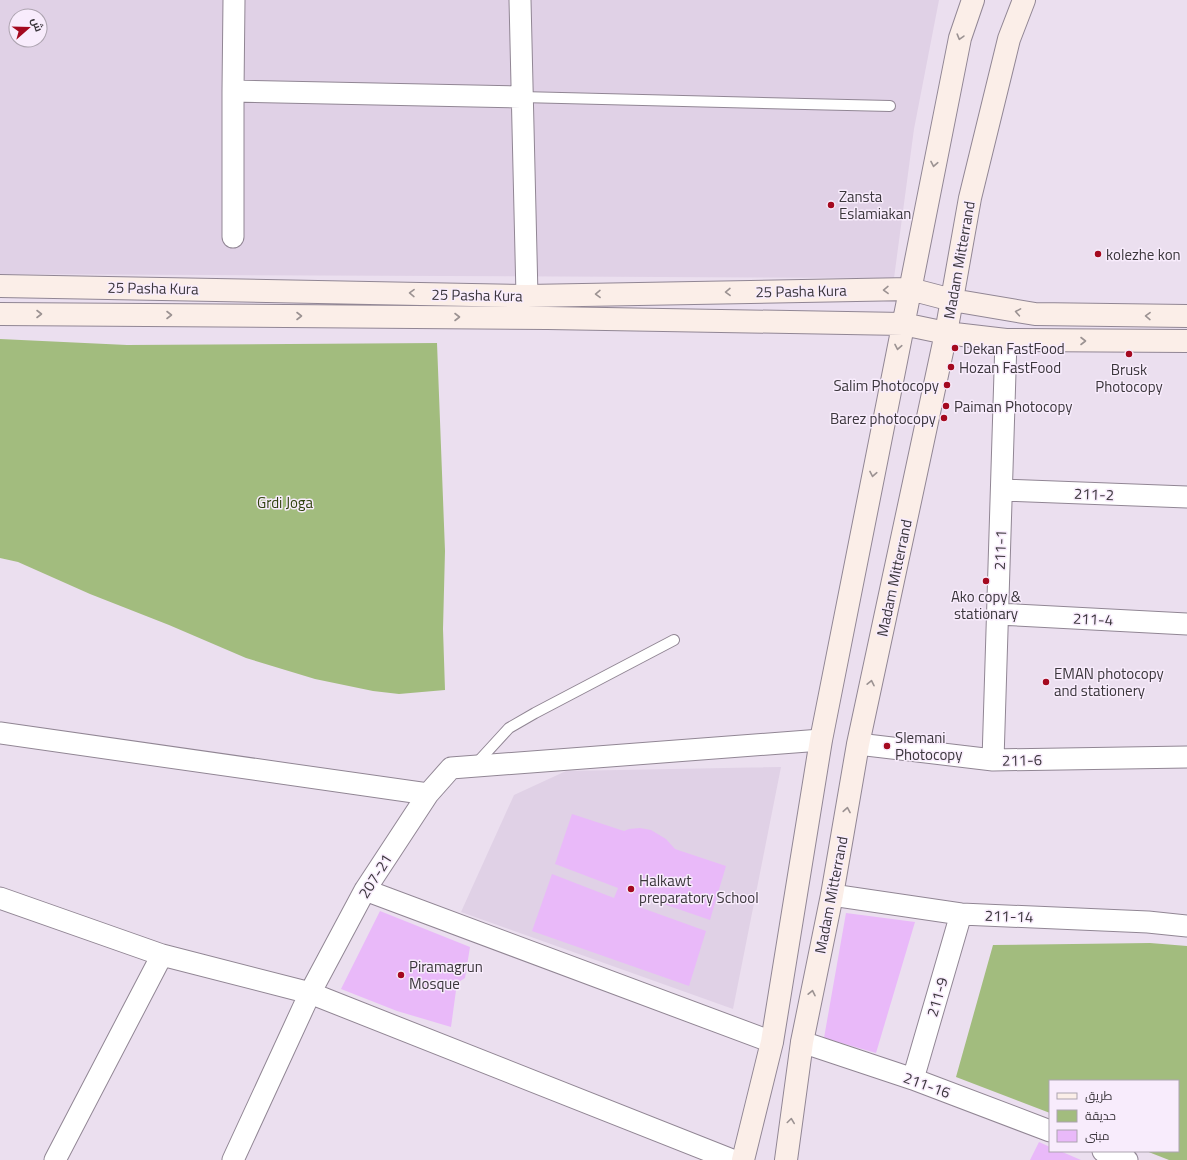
<svg xmlns="http://www.w3.org/2000/svg" width="1187" height="1160" viewBox="0 0 1187 1160" font-family="'Titillium Web',Cairo,sans-serif">
<rect width="100%" height="100%" fill="#ebdfef"/>
<!-- built -->
<path fill="#e0d1e6" fill-rule="evenodd" d="M0,0H939L914,129L894,278L0,274ZM16,16H40V40H16Z
M781,767L733,1009L461,912L514,795L566,771Z"/>
<!-- green -->
<path fill="#a2bc7e" d="M0,339L127,345L437,343L445,551L443,629L445,690L399,694L373,691L315,679L246,658L169,625L90,594L18,562L0,558Z
M1150,943L1187,946V1160H1169L1146,1151H1178V1081H1050V1113L956,1077L993,945Z"/>
<!-- building -->
<path fill="#e9b9f9" d="M572,814L624,831L629,829L640,828L651,830L666,839L675,849L726,866L710,920L646,898L642,908L706,931L689,986L532,931L552,874L614,898L618,888L555,864Z
M380,911L470,947L465,978L457,983L451,1027L397,1011L341,989Z
M846,913L915,922L876,1053L824,1038Z
M1039,1142L1050,1147V1151H1060L1081,1160H1030Z"/>
<g fill="none" stroke-linecap="round" stroke-linejoin="round">
<!-- lane casing -->
<g stroke="#918694" stroke-width="12">
<path id="lane" d="M521,97L890,106
M476,764L509,728L535,713L674,640"/>
</g>
<!-- street casing -->
<g stroke="#918694" stroke-width="23">
<path id="street" d="M520,0L527,296
M233,91L521,97
M233,237V91L234,0
M1002,490L1187,497
M998,614L1187,624
M0,733L428,794
M858,744L993,760L1187,757
M993,760L1006,340
M365,890L772,1042
M832,895L961,914L1148,922L1187,926
M0,898L162,955L310,993L732,1160
M802,1042L913,1079L1050,1131
M913,1079L961,914
M1103,1151L1127,1160
M55,1160L162,955
M233,1160L310,993L365,890L428,794L451,768L821,740"/>
</g>
<!-- secondary casing -->
<g stroke="#918694" stroke-width="24">
<path id="secondary" d="M0,286L527,296L910,289L952,300L1035,314L1187,316
M0,314L548,318L903,324L946,333L1006,340L1187,341
M743,1160L772,1042L821,740L960,38L973,0
M786,1160L802,1042L832,895L858,744L946,333L970,198L1009,39L1024,0"/>
</g>
<!-- lane -->
<use href="#lane" stroke="#fff" stroke-width="10"/>
<!-- street -->
<use href="#street" stroke="#fff" stroke-width="21"/>
<!-- secondary -->
<use href="#secondary" stroke="#fbeee8" stroke-width="22"/>
</g>
<!-- one-way arrows -->
<defs><path id="oneway-chevron" d="M-2-3.5L2.5 0L-2 3.5" fill="none" stroke-width="1.6" stroke-linecap="round" stroke-linejoin="round"/></defs>
<g stroke="#9b9292">
<use href="#oneway-chevron" transform="translate(960 37) rotate(106)"/>
<use href="#oneway-chevron" transform="translate(934 164) rotate(101)"/>
<use href="#oneway-chevron" transform="translate(886 290) rotate(179)"/>
<use href="#oneway-chevron" transform="translate(728 292) rotate(179)"/>
<use href="#oneway-chevron" transform="translate(412 293) rotate(-179)"/>
<use href="#oneway-chevron" transform="translate(598 294) rotate(179)"/>
<use href="#oneway-chevron" transform="translate(1018 312) rotate(-170)"/>
<use href="#oneway-chevron" transform="translate(39 314)"/>
<use href="#oneway-chevron" transform="translate(169 315)"/>
<use href="#oneway-chevron" transform="translate(299 316)"/>
<use href="#oneway-chevron" transform="translate(1148 316) rotate(-179)"/>
<use href="#oneway-chevron" transform="translate(457 317)"/>
<use href="#oneway-chevron" transform="translate(1083 341)"/>
<use href="#oneway-chevron" transform="translate(898 347) rotate(101)"/>
<use href="#oneway-chevron" transform="translate(873 474) rotate(101)"/>
<use href="#oneway-chevron" transform="translate(871 683) rotate(-78)"/>
<use href="#oneway-chevron" transform="translate(847 810) rotate(-80)"/>
<use href="#oneway-chevron" transform="translate(812 993) rotate(-78)"/>
<use href="#oneway-chevron" transform="translate(791 1121) rotate(-82)"/>
</g>
<!-- markers -->
<g fill="#a4091f" stroke="#f8ecfc" stroke-width="1.5">
<circle cx="831" cy="205" r="4"/>
<circle cx="1098" cy="254" r="4"/>
<circle cx="955" cy="348" r="4"/>
<circle cx="1129" cy="354" r="4"/>
<circle cx="951" cy="367" r="4"/>
<circle cx="947" cy="385" r="4"/>
<circle cx="946" cy="406" r="4"/>
<circle cx="944" cy="418" r="4"/>
<circle cx="986" cy="581" r="4"/>
<circle cx="1046" cy="682" r="4"/>
<circle cx="887" cy="746" r="4"/>
<circle cx="631" cy="889" r="4"/>
<circle cx="401" cy="975" r="4"/>
</g>
<g text-anchor="middle" dominant-baseline="central" stroke-width="3" stroke-linejoin="round" paint-order="stroke">
<!-- poi labels -->
<g font-size="15" fill="#3b363c" stroke="#f8ecfc" text-anchor="start">
<text x="839" y="196">Zansta<tspan x="839" dy="17">Eslamiakan</tspan></text>
<text x="1106" y="254">kolezhe kon</text>
<text x="963" y="348">Dekan FastFood</text>
<text x="959" y="367">Hozan FastFood</text>
<text x="1129" y="369" text-anchor="middle">Brusk<tspan x="1129" dy="17">Photocopy</tspan></text>
<text x="939" y="385" text-anchor="end">Salim Photocopy</text>
<text x="954" y="406">Paiman Photocopy</text>
<text x="936" y="418" text-anchor="end">Barez photocopy</text>
<text x="986" y="596" text-anchor="middle">Ako copy &amp;<tspan x="986" dy="17">stationary</tspan></text>
<text x="1054" y="673">EMAN photocopy<tspan x="1054" dy="17">and stationery</tspan></text>
<text x="895" y="737">Slemani<tspan x="895" dy="17">Photocopy</tspan></text>
<text x="639" y="880">Halkawt<tspan x="639" dy="17">preparatory School</tspan></text>
<text x="409" y="966">Piramagrun<tspan x="409" dy="17">Mosque</tspan></text>
</g>
<!-- street labels -->
<g font-size="15" fill="#3b363c" stroke="#f8ecfc">
<text transform="translate(959 260) rotate(-80)">Madam Mitterrand</text>
<text transform="translate(153 288) rotate(1)">25 Pasha Kura</text>
<text transform="translate(801 291) rotate(-1)">25 Pasha Kura</text>
<text transform="translate(477 295) rotate(1)">25 Pasha Kura</text>
<text transform="translate(1094 494) rotate(2)">211-2</text>
<text transform="translate(1000 550) rotate(-88)">211-1</text>
<text transform="translate(894 578) rotate(-78)">Madam Mitterrand</text>
<text transform="translate(1093 619) rotate(3)">211-4</text>
<text transform="translate(1022 760) rotate(-1)">211-6</text>
<text transform="translate(375 876) rotate(-58)">207-21</text>
<text transform="translate(831 895) rotate(-79)">Madam Mitterrand</text>
<text transform="translate(1009 916) rotate(2)">211-14</text>
<text transform="translate(937 997) rotate(-74)">211-9</text>
<text transform="translate(927 1085) rotate(20)">211-16</text>
</g>
<!-- park labels -->
<g font-size="15" fill="#30430e" stroke="#f8ecfc">
<text x="285" y="502">Grdi Joga</text>
</g>
</g>
<!-- legend -->
<rect x="1049" y="1080" width="130" height="72" fill="#f8ecfc" stroke="#aca3af"/>
<rect x="1057" y="1093" width="20" height="6" fill="#fbeee8" stroke="#aca3af"/>
<text x="1085" y="1100" font-size="12" fill="#3b363c">طريق</text>
<rect x="1057" y="1110" width="20" height="12" fill="#a2bc7e" stroke="#aca3af"/>
<text x="1085" y="1120" font-size="12" fill="#3b363c">حديقة</text>
<rect x="1057" y="1130" width="20" height="12" fill="#e9b9f9" stroke="#aca3af"/>
<text x="1085" y="1140" font-size="12" fill="#3b363c">مبنى</text>
<!-- north arrow -->
<g transform="translate(28 28) rotate(70)"><circle r="19" fill="#f8ecfc" stroke="#aca3af"/>
<path d="M0-3L7 15L0 10L-7 15Z" fill="#a4091f"/>
<text y="-6" font-size="11" font-weight="bold" text-anchor="middle" fill="#3b363c">ش</text>
</g>
</svg>
